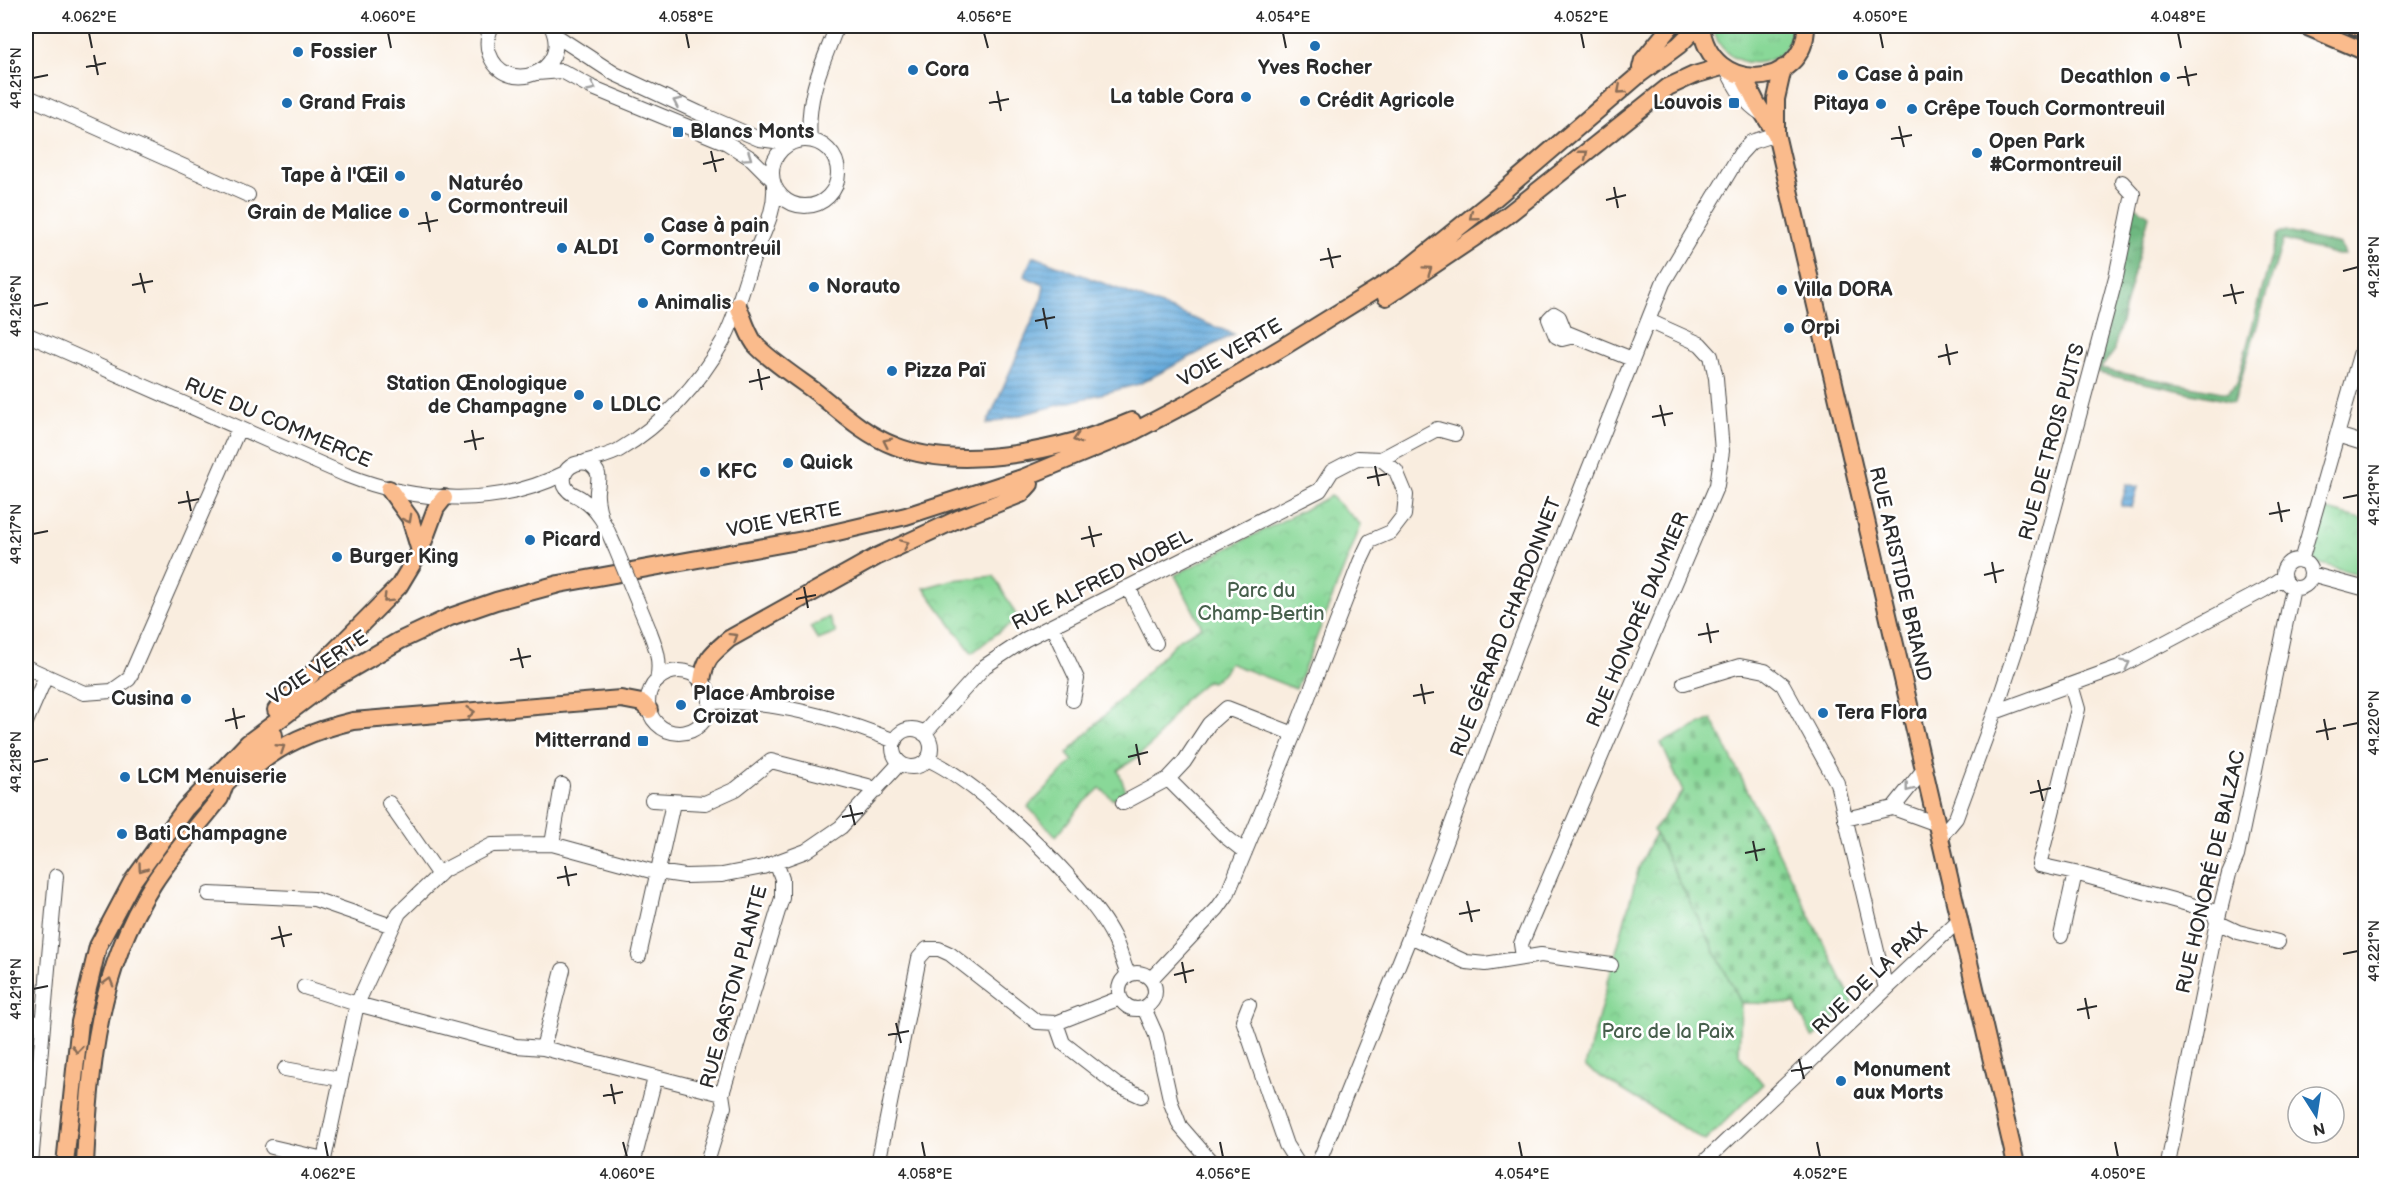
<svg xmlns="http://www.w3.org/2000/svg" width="2391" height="1190" viewBox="0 0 2391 1190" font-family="'Balsamiq Sans',sans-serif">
<defs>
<pattern id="grass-tufts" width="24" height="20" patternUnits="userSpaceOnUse" patternTransform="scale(1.5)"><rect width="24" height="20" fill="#89d898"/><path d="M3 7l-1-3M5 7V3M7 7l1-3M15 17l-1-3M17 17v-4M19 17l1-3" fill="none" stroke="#76ba83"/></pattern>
<pattern id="forest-crowns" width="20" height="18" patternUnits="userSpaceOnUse" patternTransform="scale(1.5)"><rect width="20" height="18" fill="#6eb880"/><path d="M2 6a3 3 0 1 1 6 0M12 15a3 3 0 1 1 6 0" fill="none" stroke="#5b9669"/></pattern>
<pattern id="cemetery-stones" width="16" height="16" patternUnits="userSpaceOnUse" patternTransform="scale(1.5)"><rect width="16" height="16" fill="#89d898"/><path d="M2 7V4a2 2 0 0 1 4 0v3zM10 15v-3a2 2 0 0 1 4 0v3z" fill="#76ba83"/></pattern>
<pattern id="park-crowns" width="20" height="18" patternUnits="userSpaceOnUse" patternTransform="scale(1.5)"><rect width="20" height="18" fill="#89d898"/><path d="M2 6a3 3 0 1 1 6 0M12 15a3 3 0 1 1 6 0" fill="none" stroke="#76ba83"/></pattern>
<pattern id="water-rules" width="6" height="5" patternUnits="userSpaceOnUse" patternTransform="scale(1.5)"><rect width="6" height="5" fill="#67acdd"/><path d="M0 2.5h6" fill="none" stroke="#558cb3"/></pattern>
</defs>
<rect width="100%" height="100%" fill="#fff"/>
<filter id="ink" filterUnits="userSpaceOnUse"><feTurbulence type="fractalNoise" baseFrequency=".0167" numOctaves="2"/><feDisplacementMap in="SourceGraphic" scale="12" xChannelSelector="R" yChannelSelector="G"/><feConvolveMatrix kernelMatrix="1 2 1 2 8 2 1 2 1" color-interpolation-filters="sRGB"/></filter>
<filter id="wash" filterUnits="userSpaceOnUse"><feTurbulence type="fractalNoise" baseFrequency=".008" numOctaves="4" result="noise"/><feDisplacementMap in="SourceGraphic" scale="24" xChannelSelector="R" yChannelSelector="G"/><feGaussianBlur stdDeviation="1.35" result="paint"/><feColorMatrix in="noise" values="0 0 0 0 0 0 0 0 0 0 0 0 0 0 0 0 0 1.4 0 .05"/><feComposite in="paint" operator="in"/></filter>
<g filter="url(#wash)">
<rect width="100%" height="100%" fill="#f9eddf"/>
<!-- grass -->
<path fill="url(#grass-tufts)" stroke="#5a8262" stroke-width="1.5" d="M1713,26H1792C1792,74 1720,76 1713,26Z"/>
<!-- forest -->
<path fill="url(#forest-crowns)" stroke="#4c7256" stroke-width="1.5" d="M2134,205L2149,215L2113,353L2100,369L2227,393L2237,383L2277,234L2287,232L2340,245L2344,255H2337L2283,240L2234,402L2097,373Z"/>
<!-- cemetery -->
<path fill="url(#cemetery-stones)" stroke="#5a8262" stroke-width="1.5" d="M1712,719L1853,1002L1813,1038L1795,1004L1741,1003L1653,830L1683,792L1661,743Z"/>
<!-- park -->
<path fill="url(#park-crowns)" stroke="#5a8262" stroke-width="1.5" d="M1331,496L1361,525L1296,689L1229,663L1224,672L1212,682L1207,681L1183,701L1154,742L1135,759L1118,770L1126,791L1113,799L1100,788L1082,805L1056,836L1028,807L1073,761L1067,754L1179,639L1202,627L1175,575Z
M2324,509L2365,520V576L2314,562L2318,524Z
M994,576L1019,620L1001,630L972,653L924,588L952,580Z
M1655,834L1741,1003L1739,1055L1763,1084L1705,1141L1585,1067L1639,867Z"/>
<!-- pitch -->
<path fill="#89d898" stroke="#5a8262" stroke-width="1.5" d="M829,617L836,633L818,640L810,627Z"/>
<!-- water -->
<path fill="url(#water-rules)" stroke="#496c84" stroke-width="1.5" d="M1033,256L1234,334L1139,384L987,424L1041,301L1044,285L1024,276Z
M2127,484L2138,487L2132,507L2121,505Z"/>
</g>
<g filter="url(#ink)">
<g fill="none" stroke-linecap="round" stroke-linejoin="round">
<!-- minor casing -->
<g stroke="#4a4846" stroke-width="16">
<path id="minor" d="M492,26C488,34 486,43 489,53C504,98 574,72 551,26
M555,35L615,74L699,113L759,139L790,143
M1727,70C1736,88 1744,103 1762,114
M537,73L562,71L591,87L727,143L752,159L772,179
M26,96L248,195
M772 173a33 33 0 1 1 66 0a33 33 0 1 1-66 0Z
M810,140C806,96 822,65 837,26
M26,334L346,475C417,503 496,508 565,473
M1574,336L1562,339L1556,336L1549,319L1554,314L1559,317L1565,332C1587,341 1609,350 1632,359
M2337,435L2366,444
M585,462C596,458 609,456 619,450C662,425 699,384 723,341C737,315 743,286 753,259C762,234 776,213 774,185
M601,518C599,509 596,500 597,491C598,479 602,473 590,464C577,459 559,469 565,486C569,495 577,494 583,500C589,504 596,511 600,517C606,525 610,537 615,547
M2283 574a14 14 0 1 1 28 0a14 14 0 1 1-28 0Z
M2301,561L2366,334
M2311,574L2366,589
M1128,587L1156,643
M1052,626L1077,679L1073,700
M650,632C657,650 661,662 657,681
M26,667L84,693L112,691L129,679L239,428
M648 702a31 31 0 1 1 62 0a31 31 0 1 1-62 0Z
M1684,683L1740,666L1765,671L1783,685L1837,783L1886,989
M711,702C772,700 838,718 895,741
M1995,712L2020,637L2116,277L2133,194L2122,182
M26,722L46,676
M893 748a19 19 0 1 1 38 0a19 19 0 1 1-38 0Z
M924,734L985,666L1026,639L1320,490L1332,471L1357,458L1381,459L1437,429L1455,434
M927,759C979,781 1087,885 1113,936C1119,948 1123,962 1128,975
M1168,779L1226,837L1245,852
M652,800L705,803L736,789L771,761L868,786L876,791
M389,803L439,875
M1123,803L1168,779L1184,762L1209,724L1227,708L1294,734
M1893,808L1925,768
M1845,819L1893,808L1937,824
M1940,837L1956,818L1995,712L2119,667L2264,590L2283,577
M552,844L562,785
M2075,873L2213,911L2217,922L2238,932L2278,942
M209,894L314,899L392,926
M1410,936L1466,962L1485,964L1541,955L1611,965
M2061,936L2075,873L2039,865L2078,709L2071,685
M639,956L673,803
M1523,957L1521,944L1717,485L1722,451L1716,378L1711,356L1700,344L1649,321
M1119 991a18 18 0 1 1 36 0a18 18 0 1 1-36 0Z
M1151,979L1217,909L1227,895L1294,734L1360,562L1370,541L1391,532L1404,515L1406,495L1396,471L1381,459
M304,987L357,1004L516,1046L543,1048L722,1094
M1249,1005L1243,1020L1286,1145L1298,1164
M1144,1008L1156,1035L1171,1103L1180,1126L1213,1164
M26,1019L42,1026
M1056,1023L1063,1043L1117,1085L1141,1096
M543,1048L563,970
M285,1069L340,1079
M272,1147L324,1159
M709,1156L724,1107L722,1094L782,898V879L776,862
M31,1164L56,876
M323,1164L357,1004L399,913L444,870L492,845L552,844L651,871L685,876L722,875L763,867L806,851L841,827L900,763
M633,1164L655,1078
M878,1164L919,958L927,949H939L950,954L1037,1022L1056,1023L1120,998
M1318,1164L1410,936L1518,647L1663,283L1740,154L1751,142L1776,134
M1702,1164L1959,920
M2168,1164L2217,922L2229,874L2237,856L2293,588"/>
</g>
<!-- major casing -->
<g stroke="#4a4846" stroke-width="20">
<path id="major" d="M1701,26C1710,97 1806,90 1806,26
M2305,26L2366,52
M2355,26L2366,29
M1641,68L1643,60L1671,26
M1783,68L1776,99V134L2016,1164
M1743,76L1756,102L1776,134
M1386,297L1505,217L1668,87L1694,75L1722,67
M738,306C743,318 747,333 755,344C765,357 801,381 816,392C841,412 865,435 895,446C963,473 1066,449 1132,421
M389,489L410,518L420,551
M702,681C705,658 712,654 729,639L876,557L958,519L1021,494L1030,484
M276,710L399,586L420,551L436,508L444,498
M250,772C278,744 315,730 353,721L621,699L642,703L649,710
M65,1164L80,1022L98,946L132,882L185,809L248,743L332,680L399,641L450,617L496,601L559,584L803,540L906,516L1025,477L1131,433L1192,401L1283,347L1401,274L1493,200L1640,74L1679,45L1698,26
M85,1164C90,1066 98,970 153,884C172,854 198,826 220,798L225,784L274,735"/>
</g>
<!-- minor -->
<use href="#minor" stroke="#fff" stroke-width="14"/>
<!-- major -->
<use href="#major" stroke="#fabb8c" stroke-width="16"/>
<!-- minor-bridge casing -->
<g stroke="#4a4846" stroke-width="16" stroke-linecap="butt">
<path id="minor-bridge" d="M615,547L650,632"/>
</g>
<!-- minor-bridge -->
<use href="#minor-bridge" stroke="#fff" stroke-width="14"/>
</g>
<!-- one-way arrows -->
<defs><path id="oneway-chevron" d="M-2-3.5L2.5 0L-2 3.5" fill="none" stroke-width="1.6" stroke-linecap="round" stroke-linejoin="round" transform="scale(1.5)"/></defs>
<g stroke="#a0a0a0">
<use href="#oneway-chevron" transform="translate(592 87) rotate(25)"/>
<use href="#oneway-chevron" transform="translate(677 102) rotate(-155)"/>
<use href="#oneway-chevron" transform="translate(748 157) rotate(34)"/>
<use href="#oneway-chevron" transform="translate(2126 664) rotate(-27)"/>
<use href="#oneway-chevron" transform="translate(1909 788) rotate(128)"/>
</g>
<g stroke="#886c57">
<use href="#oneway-chevron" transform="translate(1621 90) rotate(139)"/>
<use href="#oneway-chevron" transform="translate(1584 154) rotate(-39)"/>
<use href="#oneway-chevron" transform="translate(1473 216) rotate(141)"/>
<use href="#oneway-chevron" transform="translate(1428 270) rotate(-35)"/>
<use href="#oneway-chevron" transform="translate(1077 439) rotate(163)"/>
<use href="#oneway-chevron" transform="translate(887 442) rotate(-154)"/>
<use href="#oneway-chevron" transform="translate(408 519) rotate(61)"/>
<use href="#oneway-chevron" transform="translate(905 544) rotate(-25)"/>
<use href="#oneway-chevron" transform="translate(387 599) rotate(135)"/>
<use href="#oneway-chevron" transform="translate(734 637) rotate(-32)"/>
<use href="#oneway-chevron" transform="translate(471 712) rotate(-5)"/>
<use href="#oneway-chevron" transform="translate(281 748) rotate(-33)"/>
<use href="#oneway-chevron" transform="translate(142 868) rotate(126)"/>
<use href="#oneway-chevron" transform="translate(109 982) rotate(-74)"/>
<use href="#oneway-chevron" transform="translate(77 1049) rotate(97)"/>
</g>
</g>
<!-- ticks -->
<path fill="none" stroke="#2b2b2b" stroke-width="2" d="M89,33L92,48M388,33L391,48M686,33L689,48M984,33L988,48M1283,33L1286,48M1581,33L1584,48M1880,33L1883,48M2178,33L2181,48M94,55L98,75M2185,66L2189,86M86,67L106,63M33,78L48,75M2177,78L2197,74M997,91L1001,111M989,103L1009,99M1899,126L1904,147M1891,139L1912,135M711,151L716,172M703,164L724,159M1614,187L1618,208M1606,200L1626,195M426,212L430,232M418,224L438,220M1328,248L1333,268M1320,260L1341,256M2343,271L2358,267M140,273L145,293M2231,284L2236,304M132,285L153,281M2223,296L2244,292M33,306L48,303M1043,308L1047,329M1035,321L1055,317M1946,344L1950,365M1938,357L1958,352M758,369L762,390M749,382L770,377M1660,405L1665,426M1652,417L1673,413M472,430L476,450M464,442L484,438M1375,466L1379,486M1367,478L1387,474M187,491L191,511M2343,498L2358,495M2278,502L2282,522M178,503L199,499M2269,514L2290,510M1089,526L1094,547M33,534L48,531M1081,539L1102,534M1992,562L1996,583M1984,575L2004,570M804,587L808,608M796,599L816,595M1707,623L1711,643M1698,635L1719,631M518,648L523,668M510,660L531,656M1421,684L1425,704M1413,696L1434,692M233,708L237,729M2324,719L2328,740M225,721L245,716M2343,726L2358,723M2316,732L2336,728M1136,744L1140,765M1128,757L1148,752M33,762L48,759M2038,780L2043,801M2030,793L2051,788M850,805L855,825M842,817L863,813M1753,841L1757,861M1745,853L1765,849M565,866L569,886M557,878L577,874M1467,901L1472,922M1459,914L1480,910M279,926L284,947M271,939L292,934M2343,954L2358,951M1182,962L1186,983M1174,975L1194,970M33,989L48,986M2085,998L2089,1019M2077,1010L2097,1006M896,1023L901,1043M888,1035L909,1031M1799,1059L1804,1079M1791,1071L1812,1067M611,1084L615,1104M603,1096L623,1092M325,1142L328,1157M623,1142L627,1157M922,1142L925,1157M1220,1142L1223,1157M1519,1142L1522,1157M1817,1142L1820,1157M2115,1142L2118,1157"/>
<!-- markers -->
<g fill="#1f6fb2" stroke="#fff" stroke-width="2">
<circle cx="1315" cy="46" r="6"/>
<circle cx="298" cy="52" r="6"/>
<circle cx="913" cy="70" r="6"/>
<circle cx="1843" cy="75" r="6"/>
<circle cx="2165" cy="77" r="6"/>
<circle cx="1246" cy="97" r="6"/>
<circle cx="1305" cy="101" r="6"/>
<circle cx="287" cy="103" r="6"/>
<rect x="1728" y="97" width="12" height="12" rx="3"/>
<circle cx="1881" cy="104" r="6"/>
<circle cx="1912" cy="109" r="6"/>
<rect x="672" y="126" width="12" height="12" rx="3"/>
<circle cx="1977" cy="153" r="6"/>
<circle cx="400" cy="176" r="6"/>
<circle cx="436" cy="196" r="6"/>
<circle cx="404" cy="213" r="6"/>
<circle cx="649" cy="238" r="6"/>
<circle cx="562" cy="248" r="6"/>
<circle cx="814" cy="287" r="6"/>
<circle cx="1782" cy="290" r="6"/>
<circle cx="643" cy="303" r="6"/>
<circle cx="1789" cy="328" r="6"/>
<circle cx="892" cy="371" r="6"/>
<circle cx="579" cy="395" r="6"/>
<circle cx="598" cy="405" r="6"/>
<circle cx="788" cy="463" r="6"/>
<circle cx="705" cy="472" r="6"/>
<circle cx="530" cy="540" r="6"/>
<circle cx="337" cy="557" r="6"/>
<circle cx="186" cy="699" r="6"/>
<circle cx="681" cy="705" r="6"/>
<circle cx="1823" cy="713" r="6"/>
<rect x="637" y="735" width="12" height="12" rx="3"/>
<circle cx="125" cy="777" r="6"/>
<circle cx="122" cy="834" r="6"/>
<circle cx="1841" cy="1081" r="6"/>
</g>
<g text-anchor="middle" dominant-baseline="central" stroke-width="5" stroke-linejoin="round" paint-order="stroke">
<!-- poi labels -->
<g font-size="20" font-weight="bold" fill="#2b2b2b" stroke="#fff" text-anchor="start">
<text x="310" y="52">Fossier</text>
<text x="1315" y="68" text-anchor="middle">Yves Rocher</text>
<text x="925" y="70">Cora</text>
<text x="1855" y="75">Case à pain</text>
<text x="2153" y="77" text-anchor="end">Decathlon</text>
<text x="1234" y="97" text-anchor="end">La table Cora</text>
<text x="1317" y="101">Crédit Agricole</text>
<text x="299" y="103">Grand Frais</text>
<text x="1722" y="103" text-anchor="end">Louvois</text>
<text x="1869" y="104" text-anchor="end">Pitaya</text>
<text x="1924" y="109">Crêpe Touch Cormontreuil</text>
<text x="690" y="132">Blancs Monts</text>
<text x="1989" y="142">Open Park<tspan x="1989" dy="23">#Cormontreuil</tspan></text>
<text x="388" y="176" text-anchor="end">Tape à l'Œil</text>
<text x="448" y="184">Naturéo<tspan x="448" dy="23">Cormontreuil</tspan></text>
<text x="392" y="213" text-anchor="end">Grain de Malice</text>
<text x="661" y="226">Case à pain<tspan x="661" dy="23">Cormontreuil</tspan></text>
<text x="574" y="248">ALDI</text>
<text x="826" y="287">Norauto</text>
<text x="1794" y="290">Villa DORA</text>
<text x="655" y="303">Animalis</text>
<text x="1801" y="328">Orpi</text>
<text x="904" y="371">Pizza Paï</text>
<text x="567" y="384" text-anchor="end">Station Œnologique<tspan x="567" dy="23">de Champagne</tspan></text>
<text x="610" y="405">LDLC</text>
<text x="800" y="463">Quick</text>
<text x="717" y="472">KFC</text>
<text x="542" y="540">Picard</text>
<text x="349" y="557">Burger King</text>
<text x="693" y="694">Place Ambroise<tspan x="693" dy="23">Croizat</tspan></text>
<text x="174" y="699" text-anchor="end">Cusina</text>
<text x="1835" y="713">Tera Flora</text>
<text x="631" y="741" text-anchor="end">Mitterrand</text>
<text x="137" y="777">LCM Menuiserie</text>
<text x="134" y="834">Bati Champagne</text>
<text x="1853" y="1070">Monument<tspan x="1853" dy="23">aux Morts</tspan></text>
</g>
<!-- street labels -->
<g font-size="20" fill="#2b2b2b" stroke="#fff">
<text transform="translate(1230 353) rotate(-30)">VOIE VERTE</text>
<text transform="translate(278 423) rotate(23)">RUE DU COMMERCE</text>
<text transform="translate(2052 442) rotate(-75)">RUE DE TROIS PUITS</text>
<text transform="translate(784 520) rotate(-11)">VOIE VERTE</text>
<text transform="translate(1900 574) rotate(77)">RUE ARISTIDE BRIAND</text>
<text transform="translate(1102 580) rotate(-27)">RUE ALFRED NOBEL</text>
<text transform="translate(1638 620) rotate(-67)">RUE HONORÉ DAUMIER</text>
<text transform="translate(1506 627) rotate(-69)">RUE GÉRARD CHARDONNET</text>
<text transform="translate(318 668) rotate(-34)">VOIE VERTE</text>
<text transform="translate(2211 872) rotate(-77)">RUE HONORÉ DE BALZAC</text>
<text transform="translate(1870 979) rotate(-44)">RUE DE LA PAIX</text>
<text transform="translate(734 987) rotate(-75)">RUE GASTON PLANTE</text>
</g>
<!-- park labels -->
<g font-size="20" fill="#475f4c" stroke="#fff">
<text x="1261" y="591">Parc du<tspan x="1261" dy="23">Champ-Bertin</tspan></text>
<text x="1668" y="1032">Parc de la Paix</text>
</g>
</g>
<!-- margin -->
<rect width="2391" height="1190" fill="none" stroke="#fff" stroke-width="66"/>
<!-- north arrow -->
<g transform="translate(2316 1115) rotate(168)"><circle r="28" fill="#ffffff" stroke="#aaaaaa" stroke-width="1.5"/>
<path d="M0-4.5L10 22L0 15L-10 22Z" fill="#1f6fb2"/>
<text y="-9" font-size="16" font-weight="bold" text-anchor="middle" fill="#2b2b2b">N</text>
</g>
<rect x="33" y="33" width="2325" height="1124" fill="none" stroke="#2b2b2b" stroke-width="2"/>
<g font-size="15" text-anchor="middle" fill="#2b2b2b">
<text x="89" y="22">4.062°E</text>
<text x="388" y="22">4.060°E</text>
<text x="686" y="22">4.058°E</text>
<text x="984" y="22">4.056°E</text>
<text x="1283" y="22">4.054°E</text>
<text x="1581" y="22">4.052°E</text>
<text x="1880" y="22">4.050°E</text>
<text x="2178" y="22">4.048°E</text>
<text transform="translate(16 78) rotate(-90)" y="5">49.215°N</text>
<text transform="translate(2374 267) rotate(-90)" y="5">49.218°N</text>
<text transform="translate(16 306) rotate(-90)" y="5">49.216°N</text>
<text transform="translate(2374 495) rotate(-90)" y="5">49.219°N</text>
<text transform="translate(16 534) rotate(-90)" y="5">49.217°N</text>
<text transform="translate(2374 723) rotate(-90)" y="5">49.220°N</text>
<text transform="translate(16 762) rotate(-90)" y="5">49.218°N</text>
<text transform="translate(2374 951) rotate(-90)" y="5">49.221°N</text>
<text transform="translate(16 989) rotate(-90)" y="5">49.219°N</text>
<text x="328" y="1179">4.062°E</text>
<text x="627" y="1179">4.060°E</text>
<text x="925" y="1179">4.058°E</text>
<text x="1223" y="1179">4.056°E</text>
<text x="1522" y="1179">4.054°E</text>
<text x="1820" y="1179">4.052°E</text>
<text x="2118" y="1179">4.050°E</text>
</g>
</svg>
